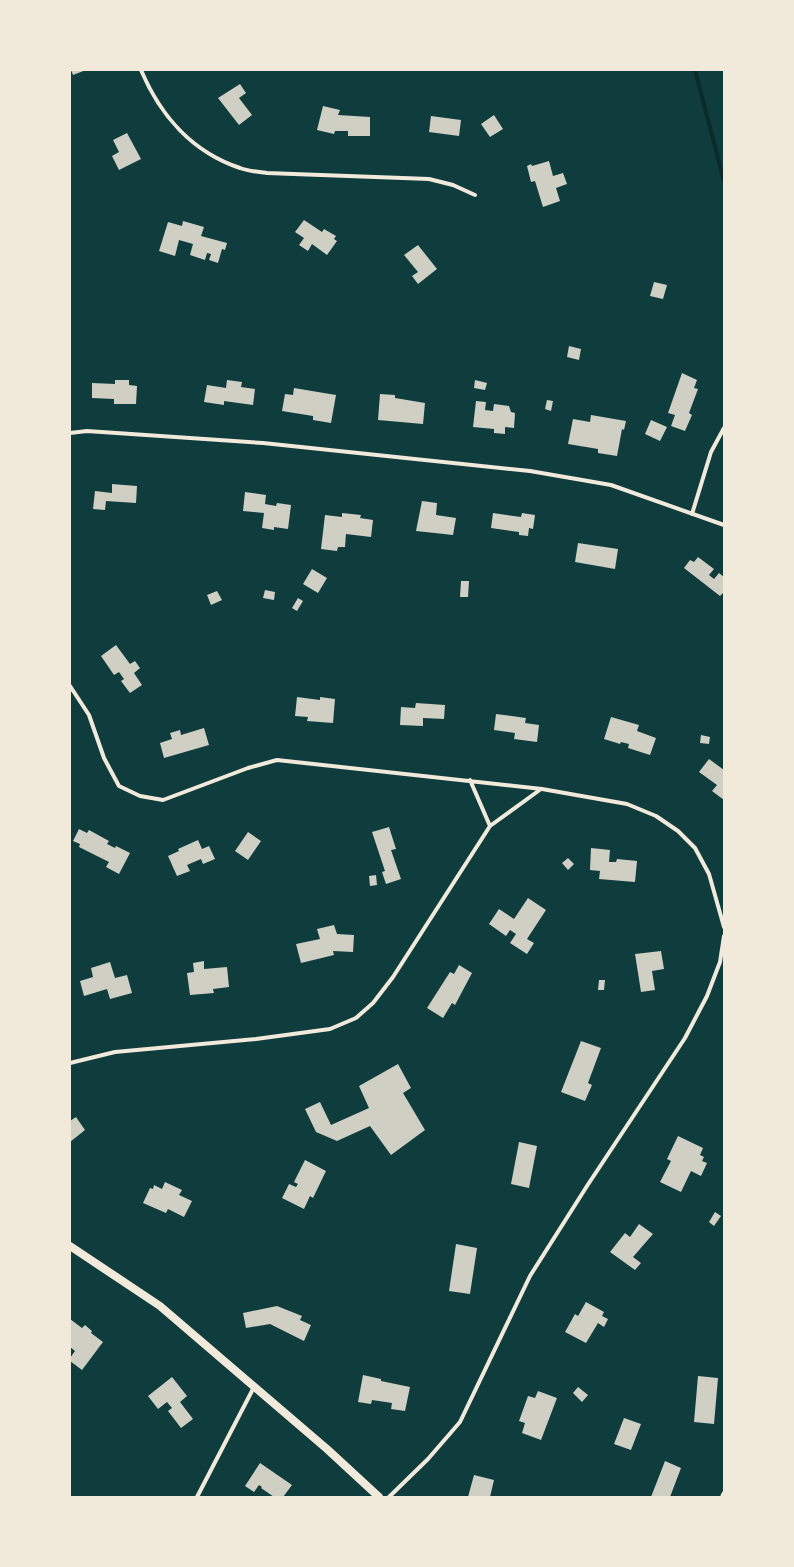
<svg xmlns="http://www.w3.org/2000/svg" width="794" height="1567" viewBox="0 0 794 1567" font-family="Quicksand,sans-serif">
<rect width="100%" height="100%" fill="#0f3d3e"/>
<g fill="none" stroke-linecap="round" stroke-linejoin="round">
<!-- stream -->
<path stroke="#0a2a2b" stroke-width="4" d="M695,70L724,181"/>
</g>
<!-- building -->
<path fill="#cfcfc3" d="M71,70H86L73,75Z
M240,84L246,93L239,98L252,115L239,125L218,98Z
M323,106L340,110L338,115L370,117V136H348V131H335L334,134L317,130Z
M494,115L503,129L490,137L481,124Z
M431,116L461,120L459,136L429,132Z
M127,133L141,159L119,170L112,156L119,152L113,140Z
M549,161L553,176L563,173L567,184L556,188L560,201L543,207L535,181L531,182L527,166L531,164L532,166Z
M304,220L322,232L324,229L336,236L334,239L337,241L327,255L312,244L308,251L299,245L304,238L295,232Z
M183,221L204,227L201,236L227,243L225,250L222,249L218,263L209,260L211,254L207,253L205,260L190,255L193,244L179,240L175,256L159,251L168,222L182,226Z
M418,245L437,269L418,284L412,276L418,272L404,255Z
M654,282L667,285L663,299L650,296Z
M569,346L581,349L579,360L567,357Z
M682,373L697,380L694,388L698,389L689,413L692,415L685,431L671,426L675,415L668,413Z
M115,380H129V385L137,386L136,404H114V399L92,398V383L115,384Z
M227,380L242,382L241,387L255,389L253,405L224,401V405L204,402L207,385L226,388Z
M475,380L487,383L485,390L474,388Z
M294,388L336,395L331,423L313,420V416L282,411L285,394L293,395Z
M380,394L395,395V398L425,403L423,424L378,420Z
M547,400L553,401L551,411L545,409Z
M476,401L486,402L485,410L493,411L494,404L509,406L511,412L515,413L514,428L505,427V434L494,433V429L473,427Z
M591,415L626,421L624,430L622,429L617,456L598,453V449L568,444L573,419L590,422Z
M651,420L667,427L660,441L645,434Z
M112,484L137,486L136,503L106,501L105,510L93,509L95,491L112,493Z
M245,492L266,495L265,504L276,506L277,503L291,505L288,529L274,527V530L262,528L264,513L243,511Z
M422,501L437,503L436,515L456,518L453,535L416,531Z
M342,513L361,515L360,518L373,520L371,537L346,534L345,547H338L337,551L321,549L325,515L342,517Z
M493,513L521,517L522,513L535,515L533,529L529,528L528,536L519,535V532L491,528Z
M578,543L618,549L615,569L575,562Z
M698,557L714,569L709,575L714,579L719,573L724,577V592L720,596L684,568L690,560L694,562Z
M312,569L327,578L318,593L303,584Z
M461,581H469L468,597H460Z
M265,590L275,592L274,600L263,598Z
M217,591L222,600L211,605L207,595Z
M298,598L303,601L297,611L292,608Z
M116,645L130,664L135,661L140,668L134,673L142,685L130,693L121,681L124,679L119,672L114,675L101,656Z
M297,697L320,700V697L335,699L333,723L307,721L308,717L295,716Z
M416,703L445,705L444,719L423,718V726L400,725L401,707L415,708Z
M496,714L526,718L525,723L539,725L537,742L514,739L515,733L494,730Z
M611,717L639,725L637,731L656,738L650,755L628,748L629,744L621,742L620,744L604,739Z
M204,728L209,745L164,758L160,743L172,739L170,733L180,730L181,735Z
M701,735L710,737L709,744L700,743Z
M709,759L724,770V800L712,791L717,785L699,772Z
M389,827L396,849L391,850L401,879L386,884L382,872L385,871L372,832Z
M79,829L87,833L89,830L109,841L107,844L115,848L116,846L130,853L119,874L106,867L109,862L79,847L80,844L73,841Z
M248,832L261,841L248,860L235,851Z
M198,840L202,849L209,846L215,859L203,864L201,859L187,865L190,871L177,876L168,856L179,851L178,849Z
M591,848L610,850L609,862H616L617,859L637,861L635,882L599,879L600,871L590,870Z
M568,858L574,864L568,870L562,863Z
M376,875L377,885L370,886L369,876Z
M528,898L546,910L527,939L534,943L527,954L510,943L516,934L510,930L506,936L489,924L499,909L514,919Z
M334,925L337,934L354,935L353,952L333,951L334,955L301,963L296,944L320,939L317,929Z
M661,951L664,969L652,971L655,990L641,992L635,954Z
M204,961V969L227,967L229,987L213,989L214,993L190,995L187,973L194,972L193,963Z
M110,962L115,978L127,975L132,993L110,999L107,989L84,996L80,981L93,977L91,968Z
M459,965L472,973L455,1005L452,1003L443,1018L427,1008L450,972L454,974Z
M599,980H605L604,990H598Z
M581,1041L601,1048L588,1083L592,1085L585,1101L561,1092Z
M398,1064L411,1088L403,1093L425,1130L391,1155L370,1126L337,1141L316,1132L305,1109L320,1102L331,1125L369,1108L359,1086Z
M76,1117L85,1130L70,1142V1121Z
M678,1136L703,1148L700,1155L704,1157L702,1161L707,1163L701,1176L691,1171L681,1192L660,1182L671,1161L667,1159Z
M519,1142L537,1146L529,1188L511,1184Z
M305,1160L326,1171L313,1198L310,1196L304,1209L282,1198L289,1184L296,1187L298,1184L294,1182Z
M165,1182L182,1190L179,1195L192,1201L184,1217L168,1209L166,1213L143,1203L150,1188L153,1189L154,1185L162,1189Z
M715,1212L721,1216L714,1226L709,1222Z
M639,1224L653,1234L633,1257L641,1263L635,1270L610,1252L625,1233L630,1237Z
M456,1244L477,1248L470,1294L449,1291Z
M586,1302L604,1312L602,1316L608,1319L604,1327L598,1323L586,1343L565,1332L575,1314L578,1316Z
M277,1306L302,1316L300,1320L311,1325L304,1341L270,1324L246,1328L243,1313Z
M70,1319L82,1328L85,1325L92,1331L91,1333L103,1342L82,1370L70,1361V1358L75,1351L70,1347Z
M363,1375L381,1379V1381L410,1387L405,1411L391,1409L392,1403L372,1400L371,1404L358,1402Z
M698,1376L718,1378L714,1424L694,1422Z
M172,1377L187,1396L180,1402L193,1419L181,1428L168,1411L172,1408L167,1402L158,1409L148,1396Z
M578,1387L588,1395L582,1402L573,1393Z
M538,1391L557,1398L541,1440L522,1433L525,1423L519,1421L528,1396L535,1398Z
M624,1418L641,1424L631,1450L614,1444Z
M665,1461L681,1468L670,1497H651Z
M260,1463L292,1485L283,1497H274L261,1488L262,1487L259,1485L254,1492L245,1486Z
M474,1475L494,1480L490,1497H468Z"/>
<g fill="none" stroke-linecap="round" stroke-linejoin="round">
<!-- minor -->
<path stroke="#f1e9da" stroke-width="4" d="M141,70C160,115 192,152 240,168C248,171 258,172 267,173L429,179L453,185L475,195
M70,433L87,431L263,443L530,471L611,485L724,525
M692,514L711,452L724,428
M70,686L89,715L104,758L119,786L140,796L163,800L248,768L277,760L542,789L627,804L656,816L678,831L695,848L709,874L724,927
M470,780L490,826
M70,1063L115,1052L256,1039L330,1029L356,1018L373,1003L393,977L490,826L541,789
M197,1497L254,1387
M389,1497L428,1459L460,1422L530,1276L587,1186L685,1038L707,996L720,962L724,936
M722,1497L724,1493"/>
<!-- secondary -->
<path stroke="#f1e9da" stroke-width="8" d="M70,1246L160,1306L327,1449L379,1497"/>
</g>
<!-- border -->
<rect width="794" height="1567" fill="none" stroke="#f1e9da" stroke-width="142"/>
</svg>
